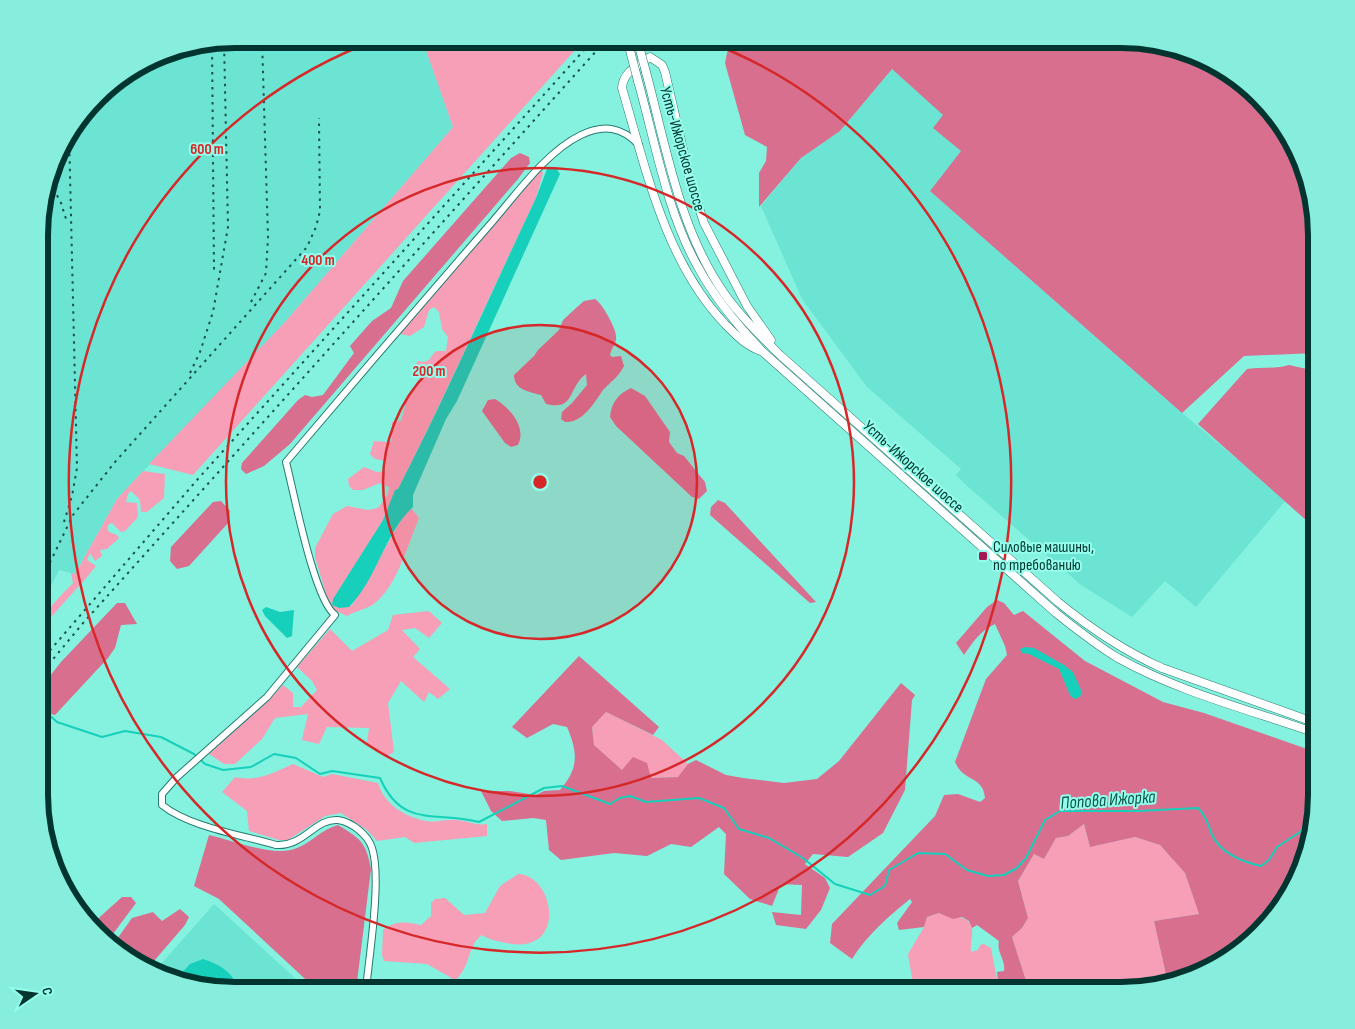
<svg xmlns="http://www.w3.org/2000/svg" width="1355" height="1029" viewBox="0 0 1355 1029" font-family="'Sofia Sans Condensed',sans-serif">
<rect width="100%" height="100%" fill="#85f1df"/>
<!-- built -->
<path fill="#6ce4d3" d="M234,39H422L453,127L285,322L117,499L75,574L59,570L49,590L40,601V209L65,137L106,87L171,49Z
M892,69L944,115L962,151L930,191L1182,413L1286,500L1196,607L1165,581L1132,617L1081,585L966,485L956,475L961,469L867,387L802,299L761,206L801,158L840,131Z
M214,904L308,990H222L160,975L154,972Z"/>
<!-- green -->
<path fill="#f69fb7" d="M422,39H585L193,475L149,464L285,322L453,127Z
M542,171L543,173L536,198C490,295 446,394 398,489L395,490L383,520L335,596L339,608L352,605L403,517L411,508L419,518C408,544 397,586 375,603C370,608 355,611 347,616L332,609L328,601L315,557V548L333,514L347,506L368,510L378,508L388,494L389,487L380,483L363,490H353L349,486L348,479L364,467L377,472L386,471V461L375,459L370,454L374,441L390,442L392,440V422L401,421L405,407L404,401L420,378L416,364L418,361C430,364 429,358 436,351H446L448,337L442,329L439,312L434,307L429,310L424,327L410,336L400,334L535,173Z
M143,471L165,474L164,498L147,512H141L140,500L131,491L128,494L126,502L137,503L138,517L125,531L121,532L112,523L109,524L107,528L109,532L117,535L119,538L107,549L100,550L102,556L95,561L90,553L87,560L96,566C78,589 57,608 40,631C40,614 61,596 73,583L71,573L75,574L117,499Z
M429,611L442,623L429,638L415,628L402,630L420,649L413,657L450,689L438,699L429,692L424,702L401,681L388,703L394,752L385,757L367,743L369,728L327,727L319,744L302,740L308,714L275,718L262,739L235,764H224L209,754L268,701L283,685L293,693V707H301L317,690L312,681L297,667L330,629L352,651L388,630L393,615Z
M606,712L662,740L688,764L679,777L650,778L622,770L594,745L592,727Z
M293,764L323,777L332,774L378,783C384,804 405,817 426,821C436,823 447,819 457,820C469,821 476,826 487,824V836L414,843L405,837L377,841L367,830L341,813L325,816L288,840H279L249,831L247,811L222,792L235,777C257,782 273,773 293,764Z
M1084,824L1090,847L1135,837L1160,845L1185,873L1199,914L1154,921L1167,979L1121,990H1029L1012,937L1022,928L1028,918L1018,881L1034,854L1044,859L1056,838L1068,836Z
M518,874C554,875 567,951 512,944C501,942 492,941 482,935C467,945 471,968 455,980L427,964L384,961L382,955L383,930C396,920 406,922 421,925L431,916V903L435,899L445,898L464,915L485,913L500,886Z
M939,913C949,917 970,915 972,928C973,936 970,944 971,952L978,950L980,945L984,944L991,948L999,990H914L908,954L924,927L927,917Z"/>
<!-- forest -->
<path fill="#d86f8f" d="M730,39H1133L1195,54L1249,87L1296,148L1316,234V353L1244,356L1182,413L930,191L961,151L933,128L943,115L892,69L840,131L801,158L759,207V173L766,161L767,147L745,135L725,63Z
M520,153L529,157L530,163L518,179L290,444L264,466L246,474L241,469L242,463L298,400L305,395L312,397L323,395L354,353L350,346L372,321L391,308L403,281L511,158Z
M595,299C602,303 616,328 616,336C617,344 611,348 610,355L612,357L621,356L624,366C618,378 611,381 603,390C594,403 583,423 565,422L561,419L562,412L572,403L587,385L586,374C567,388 576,411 546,404L541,395C530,392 514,390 514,375L534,356L538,350L559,330L563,320L576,308L584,301Z
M1289,365L1316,371V529L1198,424L1247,369C1261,367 1275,369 1289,365Z
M631,388L645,396L670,432L669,442L677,453L684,456L705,482L707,491L699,499L692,497L616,426L610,417C611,403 618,394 631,388Z
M495,399C510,408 527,427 518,445L511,447L505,443L482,411L488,400Z
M718,500L725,503L816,602L810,603L710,515L711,507Z
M221,501L230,511L229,522L189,566L177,569L170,561L171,547L213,502Z
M997,600L1004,603L1014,615L1023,611L1085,661L1163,702L1204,713L1307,749L1316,748V808L1301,870L1268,923L1207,970L1167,979L1154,921L1199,914L1185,873L1160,845L1135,837L1090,847L1084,824L1068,836L1056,838L1044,859L1034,854L1018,881L1028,918L1022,928L1012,937L1029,990H999L997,972L1004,971C1006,960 996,952 999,941L977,925L972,928L969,921L962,917L953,919L939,913L927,917L924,927L899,930L897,923L912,902L910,899C888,917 867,935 852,959L830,943L832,924L935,816L944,795L958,794L980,802L985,798C983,775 964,783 955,762L986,679L1007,655L1005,646L995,624C980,631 973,642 964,655L956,643L987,607Z
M117,603H125L137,624L121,625L115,648L108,658L55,715L51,714L39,702V690L61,662Z
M579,656L659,727L653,735L606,712L592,727L594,745L622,770L633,757L647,763L651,778L678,777L688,764L696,760L726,775L743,778L784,783L817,779L839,761L901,683L915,695L912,700L905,790L883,833L848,857L813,854L805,864L825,878L830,888L821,910L806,929L776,925L772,912L801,915L802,885L781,884L772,906L750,899L724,874L726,834L719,827L691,847L671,844L647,856L614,853L561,860L549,850L546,820L533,818L502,821L491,811L481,791H510L536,795L544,791L560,790C579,768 578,753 567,727L553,724L527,738L512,727Z
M338,825C361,839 366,842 371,869L356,990H317L219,899L194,886L209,835C232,840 275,858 297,848C312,842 322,829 338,825Z
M122,897H131L136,903L107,942L92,924Z
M180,909L189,917L185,925L148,968L112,946L132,918L153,912L162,921Z
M896,984L913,990H914H884L887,987Z"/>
<!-- water -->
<path fill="#16d0bb" d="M556,168L560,174L457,401L446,419L413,495V507C385,532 377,579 349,607L339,608L332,605L333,599L383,520L395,490L398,489C447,394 490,295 536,198L547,169Z
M266,607L280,612L294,610L292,636L287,638L265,616L262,610Z
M1025,647L1034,648L1064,665L1073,672L1082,692L1080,697L1074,699L1070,695L1059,669L1029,654L1022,653L1020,649Z
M203,959C218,964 235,972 237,990H222L176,979L190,964Z"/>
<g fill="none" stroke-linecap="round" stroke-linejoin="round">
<!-- stream -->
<path stroke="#16d0bb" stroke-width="2" d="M39,706L57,722L102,737L125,731L161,737L194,754L205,764L223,770L251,767L274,754L296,758L320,774L332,771L380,778C402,829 436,811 479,822L544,788L562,786L610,804L620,798L630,796L646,802L699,798L724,808L739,829L769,838L803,858L835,884L870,895L885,886L889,870L918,853L945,854L967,870L988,876L1004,875L1017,868L1026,858L1045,820L1060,811H1138L1198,808C1206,816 1208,824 1212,835C1221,853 1243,862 1261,866L1269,860L1277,847L1300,832L1315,811"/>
<!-- minor casing -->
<g stroke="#257b70" stroke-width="8">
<path id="minor" d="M366,990C369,956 382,878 372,848C368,835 352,822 338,820C315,818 304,847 276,845C242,835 189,827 162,805V794L177,777L267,697L335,615C314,599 294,493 286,462C352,384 419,306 487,228C513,199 545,152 581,135C604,124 622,127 639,145"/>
</g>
<!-- tertiary casing -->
<g stroke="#257b70" stroke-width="9">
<path id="tertiary" d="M646,72C666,146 679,229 724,293C740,316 760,335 780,355L1058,602C1091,629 1124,651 1162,668L1316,723
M638,81C655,141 667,213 698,267C715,299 738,326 763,352L1056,613C1076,629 1096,645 1118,658C1179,692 1250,710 1316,733
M761,351C746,346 736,335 725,324C665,261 646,169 622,88C623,72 637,66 650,57L662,65L665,72L691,184L704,223L747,306L771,340"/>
</g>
<!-- minor -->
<use href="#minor" stroke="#fff" stroke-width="6"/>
<!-- tertiary -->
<use href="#tertiary" stroke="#fff" stroke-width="8"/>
<!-- rail -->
<path stroke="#17534b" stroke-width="2" stroke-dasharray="2.5 5" stroke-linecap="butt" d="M212,42L214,270
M50,182L61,203L66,219
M251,302L266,273L268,237L262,39
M190,373L200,352L213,312L228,227L224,40
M64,522L72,496L77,468L69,132
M40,583L73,515L115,462L307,247L316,227L320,211L319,118
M40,662L197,480L594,39
M39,676L84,622L607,39"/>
<!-- tertiary-bridge casing -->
<g stroke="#257b70" stroke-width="9" stroke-linecap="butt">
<path id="tertiary-bridge" d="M627,39L638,81
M637,39L646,72"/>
</g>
<!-- tertiary-bridge -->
<use href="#tertiary-bridge" stroke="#fff" stroke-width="8"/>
</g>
<!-- distance rings -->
<circle cx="540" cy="482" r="157" fill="#d62828" fill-opacity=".12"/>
<g fill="none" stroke="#d62828" stroke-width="2.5">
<circle cx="540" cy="482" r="157"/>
<circle cx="540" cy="482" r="314"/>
<path d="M701 39A471 471 0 1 1 379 39"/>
</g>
<!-- markers -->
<rect fill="#a71756" stroke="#93feec" stroke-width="2" x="978" y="551" width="10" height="10" rx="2.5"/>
<g text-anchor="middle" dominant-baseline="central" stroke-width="4" stroke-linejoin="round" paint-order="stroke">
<!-- street labels -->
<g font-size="16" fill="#02352f" stroke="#93feec">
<text transform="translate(682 149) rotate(74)">Усть-Ижорское шоссе</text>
<text transform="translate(913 467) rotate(42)">Усть-Ижорское шоссе</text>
</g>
<!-- poi labels -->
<g font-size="16" fill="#02352f" stroke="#93feec" text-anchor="start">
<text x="993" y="547">Силовые машины,<tspan x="993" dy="18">по требованию</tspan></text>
</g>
<!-- water labels -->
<g font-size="18" font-style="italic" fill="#11554c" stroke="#93feec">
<text transform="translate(1108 800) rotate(-4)">Попова Ижорка</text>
</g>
</g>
<!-- crop -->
<path d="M0 0H1355V1029H0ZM235 48H1121A187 187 0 0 1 1308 235V795A187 187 0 0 1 1121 982H235A187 187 0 0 1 48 795V235A187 187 0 0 1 235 48Z" fill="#87eedd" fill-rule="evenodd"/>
<path fill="none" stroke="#02352f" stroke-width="6" d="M235 48H1121A187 187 0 0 1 1308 235V795A187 187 0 0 1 1121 982H235A187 187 0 0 1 48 795V235A187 187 0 0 1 235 48Z"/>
<circle cx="540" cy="482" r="8" fill="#d62828" stroke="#93feec" stroke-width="2.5"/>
<g font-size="15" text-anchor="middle" font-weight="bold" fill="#d62828" stroke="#93feec" stroke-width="4" stroke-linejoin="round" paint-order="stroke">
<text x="207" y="154">600 m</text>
<text x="318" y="265">400 m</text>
<text x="429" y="376">200 m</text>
</g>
<!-- north arrow -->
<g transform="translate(35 994) rotate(77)" stroke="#93feec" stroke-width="4" paint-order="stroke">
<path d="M0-4L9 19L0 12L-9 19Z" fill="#02352f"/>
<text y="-8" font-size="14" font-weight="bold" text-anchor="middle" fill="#02352f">С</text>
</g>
</svg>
